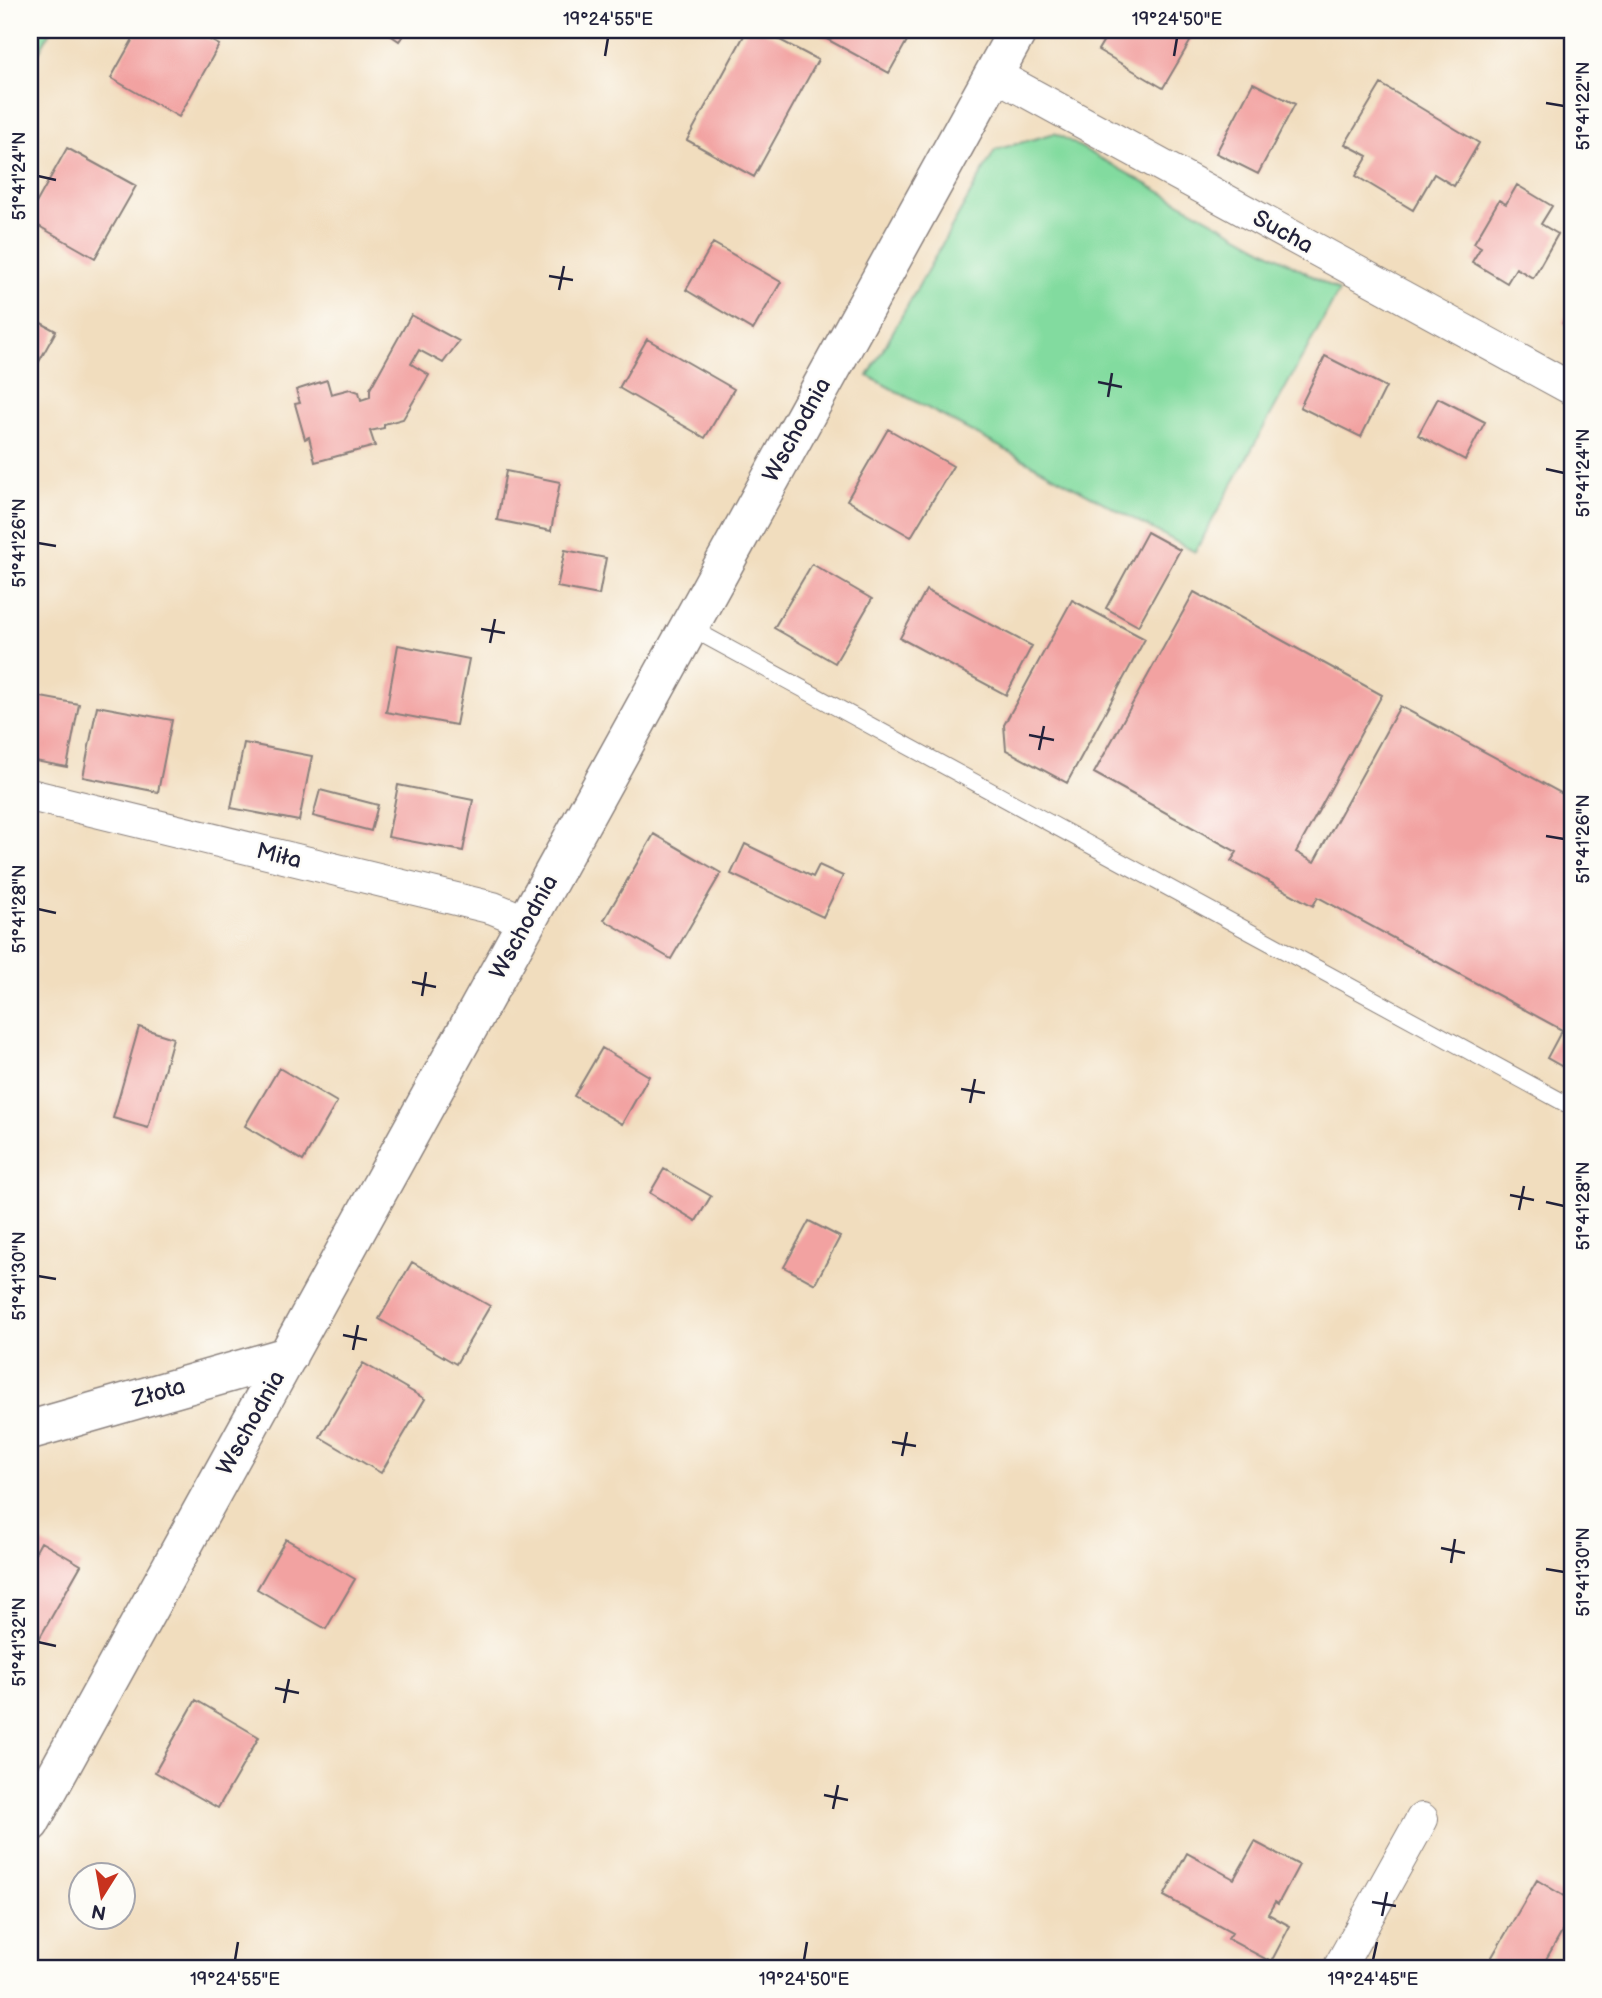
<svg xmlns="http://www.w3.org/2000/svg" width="1602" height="1998" viewBox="0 0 1602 1998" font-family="'Balsamiq Sans',sans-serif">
<rect width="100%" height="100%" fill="#fdfcf7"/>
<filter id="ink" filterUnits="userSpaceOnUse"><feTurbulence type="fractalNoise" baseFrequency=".0143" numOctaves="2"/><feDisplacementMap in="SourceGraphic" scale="14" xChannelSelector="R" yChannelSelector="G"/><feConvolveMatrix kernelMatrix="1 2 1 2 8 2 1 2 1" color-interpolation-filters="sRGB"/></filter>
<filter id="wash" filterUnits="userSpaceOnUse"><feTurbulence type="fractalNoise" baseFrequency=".00686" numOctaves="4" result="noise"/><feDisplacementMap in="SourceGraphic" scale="28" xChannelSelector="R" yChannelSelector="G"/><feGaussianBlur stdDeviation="1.57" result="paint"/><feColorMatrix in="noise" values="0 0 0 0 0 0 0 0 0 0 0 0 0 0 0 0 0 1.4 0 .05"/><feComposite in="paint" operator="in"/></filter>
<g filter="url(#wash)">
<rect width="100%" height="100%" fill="#f1ddbe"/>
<!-- green -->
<path fill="#82db9f" stroke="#527e6d" stroke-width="2" d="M30,30H51L30,68Z
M1055,133L1339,291L1195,552L868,376L995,150Z"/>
<g id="blocks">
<!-- building -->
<path fill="#f2a2a1" d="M138,30H192L219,45L179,117L111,78Z
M383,30H407L399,41Z
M747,30H761L818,60L754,177L687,140Z
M810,30H891L908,39L889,73Z
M1110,30H1184L1194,35L1163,88L1098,50Z
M1253,83L1295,104L1258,174L1216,153Z
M1381,84L1479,143L1454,186L1434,174L1413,210L1356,176L1368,156L1345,144Z
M67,148L136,186L95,258L30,221V214Z
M1517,185L1552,206L1541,224L1558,234L1533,278L1516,268L1507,283L1472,262L1481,247L1474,243L1499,200L1506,204Z
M713,243L781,282L753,330L686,290Z
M1572,305V328L1563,323Z
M411,315L459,341L443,363L419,350L411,364L429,375L403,419L384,424V428L370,431L375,446L315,462L309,437L305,439L295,404L300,403L296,390L327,380L331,394L350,389L359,392L361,400L370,397V389Z
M30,317L56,331L30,378Z
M647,339L734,389L705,438L619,388Z
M1325,356L1386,387L1361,437L1300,407Z
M1438,398L1485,422L1465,460L1418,435Z
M888,429L953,466L911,537L847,500Z
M506,471L560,482L551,531L497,520Z
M1147,532L1180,550L1138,626L1106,608Z
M565,550L606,558L599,595L557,587Z
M812,564L872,599L835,663L774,628Z
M926,590L1032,646L1006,695L900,638Z
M1194,592L1382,695L1296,852L1314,862L1400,706L1572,799V1072L1547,1058L1562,1030L1318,897L1313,906L1231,861L1237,852L1094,773Z
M1072,600L1145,639L1067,783L1006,750L1004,725Z
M398,645L469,659L456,725L386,712Z
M30,695L79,704L67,767L30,760Z
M97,706L172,720L158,792L83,777Z
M244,743L312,756L299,821L231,808Z
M398,785L473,800L463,851L388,837Z
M320,790L378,805L371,831L313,816Z
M654,834L721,873L671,959L604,920Z
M745,844L813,877L819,865L843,876L823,917L731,874Z
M139,1027L173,1038L148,1128L113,1118Z
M602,1048L649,1076L622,1124L574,1096Z
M279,1068L337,1102L303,1161L245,1126Z
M664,1169L711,1196L696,1221L650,1193Z
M809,1221L840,1237L815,1284L784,1267Z
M412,1262L490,1306L456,1364L379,1319Z
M363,1363L425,1399L381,1473L320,1437Z
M286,1539L355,1579L326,1629L257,1589Z
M41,1542L81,1565L39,1639L30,1634V1562Z
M196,1700L259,1737L218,1808L155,1772Z
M1255,1842L1299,1865L1278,1904L1275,1902L1268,1914L1290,1926L1271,1962L1228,1939L1232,1933L1164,1896L1187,1853L1234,1879Z
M1537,1880L1572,1901V1914L1541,1968L1486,1967Z"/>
</g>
</g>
<g filter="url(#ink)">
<use href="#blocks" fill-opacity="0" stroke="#8a807c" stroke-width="2"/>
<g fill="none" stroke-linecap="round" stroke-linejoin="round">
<!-- service casing -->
<g stroke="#8a807c" stroke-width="18">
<path id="service" d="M689,627L1572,1107"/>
</g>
<!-- minor casing -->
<g stroke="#8a807c" stroke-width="34">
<path id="minor" d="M994,74L1572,389
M30,795L493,908L527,922
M1339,1968L1422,1819"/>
</g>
<!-- tertiary casing -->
<g stroke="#8a807c" stroke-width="41">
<path id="tertiary" d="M30,1430L288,1356
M30,1823L1018,30"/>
</g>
<!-- service -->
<use href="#service" stroke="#fff" stroke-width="16"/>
<!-- minor -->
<use href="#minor" stroke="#fff" stroke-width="32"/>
<!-- tertiary -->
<use href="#tertiary" stroke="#fff" stroke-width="38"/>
</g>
</g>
<!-- ticks -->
<path fill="none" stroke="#22223b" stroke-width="2.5" d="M605,56L608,38M1174,56L1177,38M1546,103L1564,106M38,176L56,180M549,276L573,280M559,290L564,266M1098,382L1122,387M1108,397L1112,373M1546,469L1564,473M38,543L56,546M481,629L505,633M490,643L495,619M1029,735L1054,740M1039,750L1044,726M1546,836L1564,839M38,909L56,913M412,982L436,987M422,996L426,972M961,1089L985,1093M970,1103L975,1079M1510,1195L1534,1200M1546,1202L1564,1206M1519,1210L1524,1186M38,1276L56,1279M343,1335L367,1340M353,1350L358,1325M892,1442L916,1446M902,1456L907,1432M1441,1548L1465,1553M1451,1563L1455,1539M1546,1569L1564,1572M38,1642L56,1646M275,1688L299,1693M284,1703L289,1679M824,1795L848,1800M833,1809L838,1785M1372,1902L1396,1906M1382,1916L1387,1892M235,1960L238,1942M804,1960L807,1942M1373,1960L1377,1942"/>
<g text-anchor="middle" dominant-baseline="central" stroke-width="5" stroke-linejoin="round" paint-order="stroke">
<!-- street labels -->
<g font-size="23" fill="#22223b" stroke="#fdfcf7">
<text transform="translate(1283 232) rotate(29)">Sucha</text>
<text transform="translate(797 430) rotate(-61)">Wschodnia</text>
<text transform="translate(279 856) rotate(14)">Miła</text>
<text transform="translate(524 927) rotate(-61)">Wschodnia</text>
<text transform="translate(159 1393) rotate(-16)">Złota</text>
<text transform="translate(251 1423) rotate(-61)">Wschodnia</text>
</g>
</g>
<!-- margin -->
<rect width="1602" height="1998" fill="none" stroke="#fdfcf7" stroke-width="77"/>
<!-- north arrow -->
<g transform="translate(102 1896) rotate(191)"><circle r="33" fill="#fdfcf7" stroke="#a5a5ac" stroke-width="2"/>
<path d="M0-5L12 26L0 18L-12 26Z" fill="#c8321e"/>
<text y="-10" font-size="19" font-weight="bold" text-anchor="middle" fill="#22223b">N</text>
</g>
<rect x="38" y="38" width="1526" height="1922" fill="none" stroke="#22223b" stroke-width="2.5"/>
<g font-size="18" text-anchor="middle" fill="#22223b">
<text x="608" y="25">19°24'55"E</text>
<text x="1177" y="25">19°24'50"E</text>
<text transform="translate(1583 106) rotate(-90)" y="6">51°41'22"N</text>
<text transform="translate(19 176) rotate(-90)" y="6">51°41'24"N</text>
<text transform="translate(1583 473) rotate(-90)" y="6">51°41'24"N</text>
<text transform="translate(19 543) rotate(-90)" y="6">51°41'26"N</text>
<text transform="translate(1583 839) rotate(-90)" y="6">51°41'26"N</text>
<text transform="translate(19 909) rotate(-90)" y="6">51°41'28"N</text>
<text transform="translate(1583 1206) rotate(-90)" y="6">51°41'28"N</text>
<text transform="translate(19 1276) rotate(-90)" y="6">51°41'30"N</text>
<text transform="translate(1583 1572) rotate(-90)" y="6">51°41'30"N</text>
<text transform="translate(19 1642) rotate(-90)" y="6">51°41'32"N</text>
<text x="235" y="1985">19°24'55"E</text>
<text x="804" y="1985">19°24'50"E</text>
<text x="1373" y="1985">19°24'45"E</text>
</g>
</svg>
